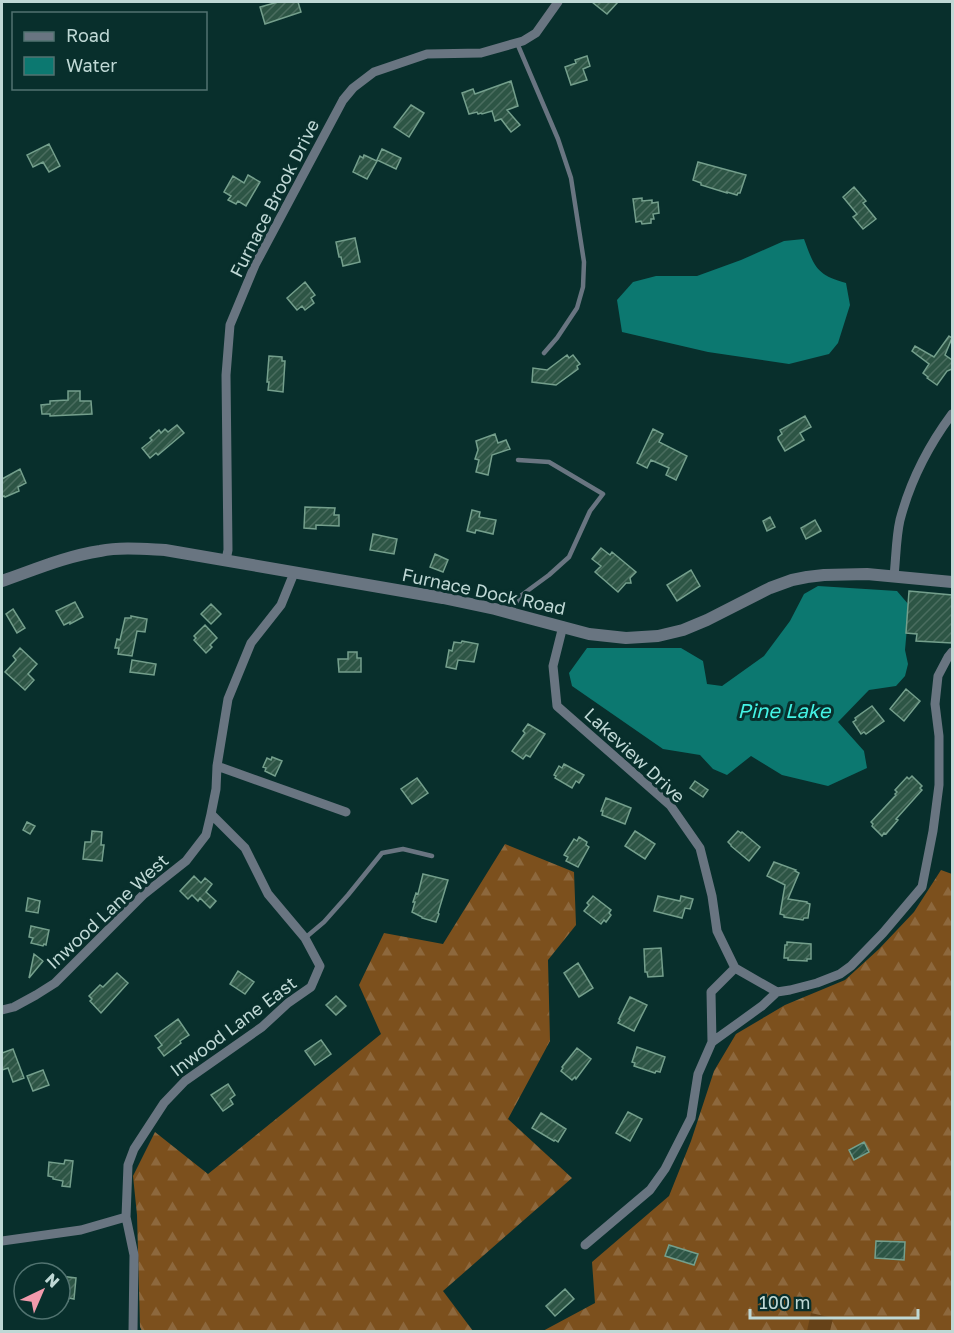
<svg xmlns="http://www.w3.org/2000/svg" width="954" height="1333" viewBox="0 0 954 1333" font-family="'Golos Text',sans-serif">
<defs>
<pattern id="forest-firs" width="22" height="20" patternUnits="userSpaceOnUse" patternTransform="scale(1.5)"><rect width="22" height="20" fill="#7c501d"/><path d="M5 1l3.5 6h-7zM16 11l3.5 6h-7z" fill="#8d683d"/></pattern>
<pattern id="building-hatch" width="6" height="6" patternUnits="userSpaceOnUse" patternTransform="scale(1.5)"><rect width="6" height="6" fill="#2d5545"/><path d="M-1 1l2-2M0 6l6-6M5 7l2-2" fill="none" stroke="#4a6d5f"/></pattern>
</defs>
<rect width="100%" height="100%" fill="#082f2c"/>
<!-- forest -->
<path fill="url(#forest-firs)" d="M505,844L574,872L576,925L548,960L550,1041L508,1119L572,1178L443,1291L473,1331H142L140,1327L137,1215L133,1176L155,1132L208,1174L381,1034L359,985L384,933L443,944Z
M941,870L952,874V1331L541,1332L595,1303L592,1262L669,1196L691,1141L714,1071L736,1034L785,1005L845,980L879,949L914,912Z"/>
<!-- pitch -->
<path fill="#664218" d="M811,1313L833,1318L830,1331H807Z"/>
<!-- water -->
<path fill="#0c7870" d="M804,239C814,266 816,275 846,283L850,305L838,343L829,354L789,364L708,352L622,332L617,300L633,282L656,276H697L741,260L784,241Z
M818,586L897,591L909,605L905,650L908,664L905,676L896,686L869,690L838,722L864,751L867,768L828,786L782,775L751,756L727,775L713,769L700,755L663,749L572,686L569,673L587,648H681L703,661L707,684L722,686L764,656L790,621L804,594Z"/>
<!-- building -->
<path fill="url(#building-hatch)" stroke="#749f8c" stroke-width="1.5" d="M278,2H298L301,12L265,24L260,7Z
M592,2H618L607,14Z
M587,56L590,66L583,69L587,80L571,85L565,67L576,63L575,60Z
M511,81L518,106L507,110L520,125L511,132L501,119L495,121L492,111L482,114L481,113L478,114L477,112L469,114L462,93L473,89L475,94Z
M411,105L424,113L409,137L394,127Z
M49,144L60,166L49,172L43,162L33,167L27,155Z
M382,149L401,158L396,169L377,160Z
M364,155L377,161L367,179L353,172L360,156L363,158Z
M698,162L746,175L740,193H738L737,195L727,192V193L701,185V183L693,180Z
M248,175L260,182L246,206L238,201L236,204L228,200L231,196L224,192L233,176L244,183Z
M854,187L866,201L863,203L876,219L863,229L853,217L857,214L843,197Z
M642,198V201L652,200V203L658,202L659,213L653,214L654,219H651V223L642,224L641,221L636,222L633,199Z
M355,238L360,262L343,266L341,257H339L336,242Z
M305,282L315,295L311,298L314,303L305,310L302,306L297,310L287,298Z
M949,336L952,338L945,355L952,360V369L947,371L937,385L927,378L928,377L923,373L929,364L912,351L915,346L934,357Z
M567,355L569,358L573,355L580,364L577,366L578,369L556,385L532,382L533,368L547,370Z
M269,356L282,357V361H285L283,392L268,390L269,382H267Z
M68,391H80V401H91L92,414L50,416V414H42L41,405L50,404V401L68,400Z
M805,416L811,427L800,433L804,440L785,451L778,439V437L782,434L780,430Z
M177,425L184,433L158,455L156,453L150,458L142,448L152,440L150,438L159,430L161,433L165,429L168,432Z
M653,429L663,434L659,442L687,456L676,480L666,475L669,468L651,460L647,468L637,463Z
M495,434L498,443L506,440L510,449L492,455L488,475L476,472L479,460L475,459L478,450L476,441Z
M20,469L26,483L18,487L19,491L5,497L4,496L2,497V479Z
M305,507L335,508L334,515H339V526L316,525V529L304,528Z
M472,510L480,512L479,517L496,520L493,534L476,530L475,533L467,531Z
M770,517L775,527L767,531L763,521Z
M815,520L821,531L806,539L801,528Z
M373,534L397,539L394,554L370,550Z
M601,548L610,555L612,552L636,572L630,578L631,583H626L618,592L595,572L601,566L592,559Z
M435,554L448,560L443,572L430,567Z
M691,570L700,586L677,601L667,585Z
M909,591L952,595V643L916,641L917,634L906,633Z
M75,602L83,617L70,624V622L64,625L56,611Z
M211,604L221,614L211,624L201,614Z
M13,609L25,628L17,633L6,614Z
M131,616L147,619L145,632L137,631L132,656L118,654L119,648H115L117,639L120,640L125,618H131Z
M205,625L217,638L210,645L212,647L206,653L194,640L196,638L194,636Z
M462,641L478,644L474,662L458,660L456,669L446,667L449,650L452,651L454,642L461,643Z
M20,648L37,664L28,674L34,680L25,690L5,672L16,660L13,656Z
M348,652H357V658H361V672H339L338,659H348Z
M132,660L156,664L154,675L130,672Z
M906,689L920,701L904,721L890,709Z
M872,706L884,721L866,734L864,732L861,734L853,722L856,720L855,718Z
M528,724L545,734L530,757L526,755L523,759L512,751L525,733L523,731Z
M272,757L282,761L275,776L265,771L266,768L263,767L267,758L271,760Z
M564,764L584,775L579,783L576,781L572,788L555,778L556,776L554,775L559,766L562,768Z
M912,776L922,786L920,788L922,790L896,819L898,820L886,834L884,833L882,836L872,826L873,824L871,822L896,795L895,794L897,792L895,790L907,777L909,779Z
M417,778L428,793L412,804L401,789Z
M695,781L708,790L703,797L690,788Z
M606,798L631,808L625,824L602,815L603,811H601Z
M27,822L35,826L30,834L23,830Z
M92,831L102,832L101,845H104L102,861L83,859L85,842H91Z
M635,831L655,844L645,859L625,846Z
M738,831L741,833L742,832L760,847L749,861L731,846V845L728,842Z
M579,837L587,842L586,845L589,847L578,867L566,861L568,857L564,855L574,839L577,841Z
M774,862L796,870L795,871L799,873L788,899L807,902V903L810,904L808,918H804L803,920L784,917V915L780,914L785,885L767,876Z
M423,874L448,880L438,913L439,914L436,922L422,918V917L412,912L415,902H413L416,893L418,894Z
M194,876L201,883L205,878L212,884L206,892L216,901L210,908L200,898L198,901L192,895L188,899L180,891Z
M593,896L611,910L609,913L611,915L606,922L604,920L601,924L584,911L589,905L587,903Z
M658,896L680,901L681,896L693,899L690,909L685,908L682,918L654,911Z
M28,898L40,901L38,913L26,911Z
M31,926L49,930L46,945L44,944L43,946L31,943L33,938L29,937Z
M787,942L811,944V959H807V961L788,960V958H784L785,945H787Z
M661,948L663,976L648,977L647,972H645L644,949Z
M34,954L43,961L29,978Z
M578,963L593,988L579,997L564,973Z
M238,971L254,982L245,994L230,984Z
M117,973L128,983L101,1013L90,1001L92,999L89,996L100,985L103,987Z
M336,996L346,1006L336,1015L326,1005Z
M630,997L647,1005L634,1031L618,1023L620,1020L619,1019Z
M178,1019L189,1035L180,1041L181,1043L164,1056L158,1048L162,1045L155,1036Z
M321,1040L331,1054L315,1065L305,1051Z
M637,1047L665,1057L660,1072L656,1071L655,1073L634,1066L635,1063L632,1062Z
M577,1048L591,1059L576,1079L575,1077L572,1080L561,1071L563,1068L562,1067Z
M13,1049L24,1078L13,1082L8,1068L2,1070V1053Z
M43,1070L49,1085L33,1091L27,1076Z
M228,1084L235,1095L230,1099L233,1104L223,1111L211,1095Z
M628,1112L642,1119L630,1141L616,1133Z
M541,1113L566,1129L558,1142L555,1140L554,1141L532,1128Z
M864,1142L869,1152L854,1160L849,1150Z
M65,1160L73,1161L70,1187L62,1186L63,1181L53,1179V1177L48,1176L49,1162L64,1164Z
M876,1241L905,1242L904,1260L875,1258Z
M669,1245L698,1254L694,1265L665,1256Z
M60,1276L76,1278L74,1299L69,1298L68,1301L60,1299Z
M565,1289L574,1299L555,1316L546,1306Z"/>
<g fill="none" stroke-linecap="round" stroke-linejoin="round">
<!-- service -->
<path stroke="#697581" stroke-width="4.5" d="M517,43L558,139L571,178L584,262L583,287L577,308L557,338L544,353
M512,611L519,597L549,575L569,557L590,511L603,494L549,462L518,460
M305,938L324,922L348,895L382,853L403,849L432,856"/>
<!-- minor -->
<path stroke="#697581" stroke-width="9" d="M226,560L228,550L226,375L230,325L255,265L343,100L353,88L374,72L427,54L481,53L523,41L536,33L558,2
M894,576C896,558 896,537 900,520C910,482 929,445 952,414
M563,626L553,666L557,706L670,805L700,848L712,896L717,931L735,968L711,992L712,1042L698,1074L691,1118L665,1169L650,1190L585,1245
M217,766L346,812
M735,968L777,992
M2,1010L14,1007L36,995L55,983L143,895L186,861L206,835L211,814
M712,1042L762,1006L777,992L790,990L817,983L840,974L851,966L883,933L922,887L933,831L939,785V736L935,704L938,676L948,657L952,652
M2,1241L81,1230L126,1217
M133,1332L134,1255L126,1217L128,1165L134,1149L164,1103L185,1081L262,1027L288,1003L311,987L320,966L305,938L268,894L245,848L211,814L216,789L217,766L228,699L251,643L281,605L294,573"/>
<!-- tertiary -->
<path stroke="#697581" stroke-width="12" d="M2,581C34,570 66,556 100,551C121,547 143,549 165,550L443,598L495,609L589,634L626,638L658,636L683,630L707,620L770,588L792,580L807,577L824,575L867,574L952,582"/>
</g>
<g text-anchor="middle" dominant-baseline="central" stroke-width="6" stroke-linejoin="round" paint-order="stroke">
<!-- street labels -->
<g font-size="18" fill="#bfd8d5" stroke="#082f2c">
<text transform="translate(274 198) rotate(-63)">Furnace Brook Drive</text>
<text transform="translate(484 591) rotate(12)">Furnace Dock Road</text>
<text transform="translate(635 755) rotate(43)">Lakeview Drive</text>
<text transform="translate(107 911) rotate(-43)">Inwood Lane West</text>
<text transform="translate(233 1026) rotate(-37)">Inwood Lane East</text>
</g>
<!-- water labels -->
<g font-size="20" font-style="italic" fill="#44f4e5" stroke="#082f2c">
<text x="784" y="710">Pine Lake</text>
</g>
</g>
<!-- border -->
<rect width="954" height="1333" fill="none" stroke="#bfd8d5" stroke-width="6"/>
<!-- legend -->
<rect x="12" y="12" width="195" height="78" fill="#082f2c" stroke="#517370" stroke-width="1.5"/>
<rect x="24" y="32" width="30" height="9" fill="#697581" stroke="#517370" stroke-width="1.5"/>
<text x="66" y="42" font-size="18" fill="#bfd8d5">Road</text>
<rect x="24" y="57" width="30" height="18" fill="#0c7870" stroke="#517370" stroke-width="1.5"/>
<text x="66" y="72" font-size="18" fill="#bfd8d5">Water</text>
<!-- north arrow -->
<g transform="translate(42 1291) rotate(44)"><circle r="28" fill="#082f2c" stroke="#517370" stroke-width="1.5"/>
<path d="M0-4.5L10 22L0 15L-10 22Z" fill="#f29aac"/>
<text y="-9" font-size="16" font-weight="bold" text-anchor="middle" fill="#bfd8d5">N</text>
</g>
<!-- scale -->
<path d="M750 1309v9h168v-9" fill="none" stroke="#bfd8d5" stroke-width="3"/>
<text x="759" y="1309" font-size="18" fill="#bfd8d5" stroke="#082f2c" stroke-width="4.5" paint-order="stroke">100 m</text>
</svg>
